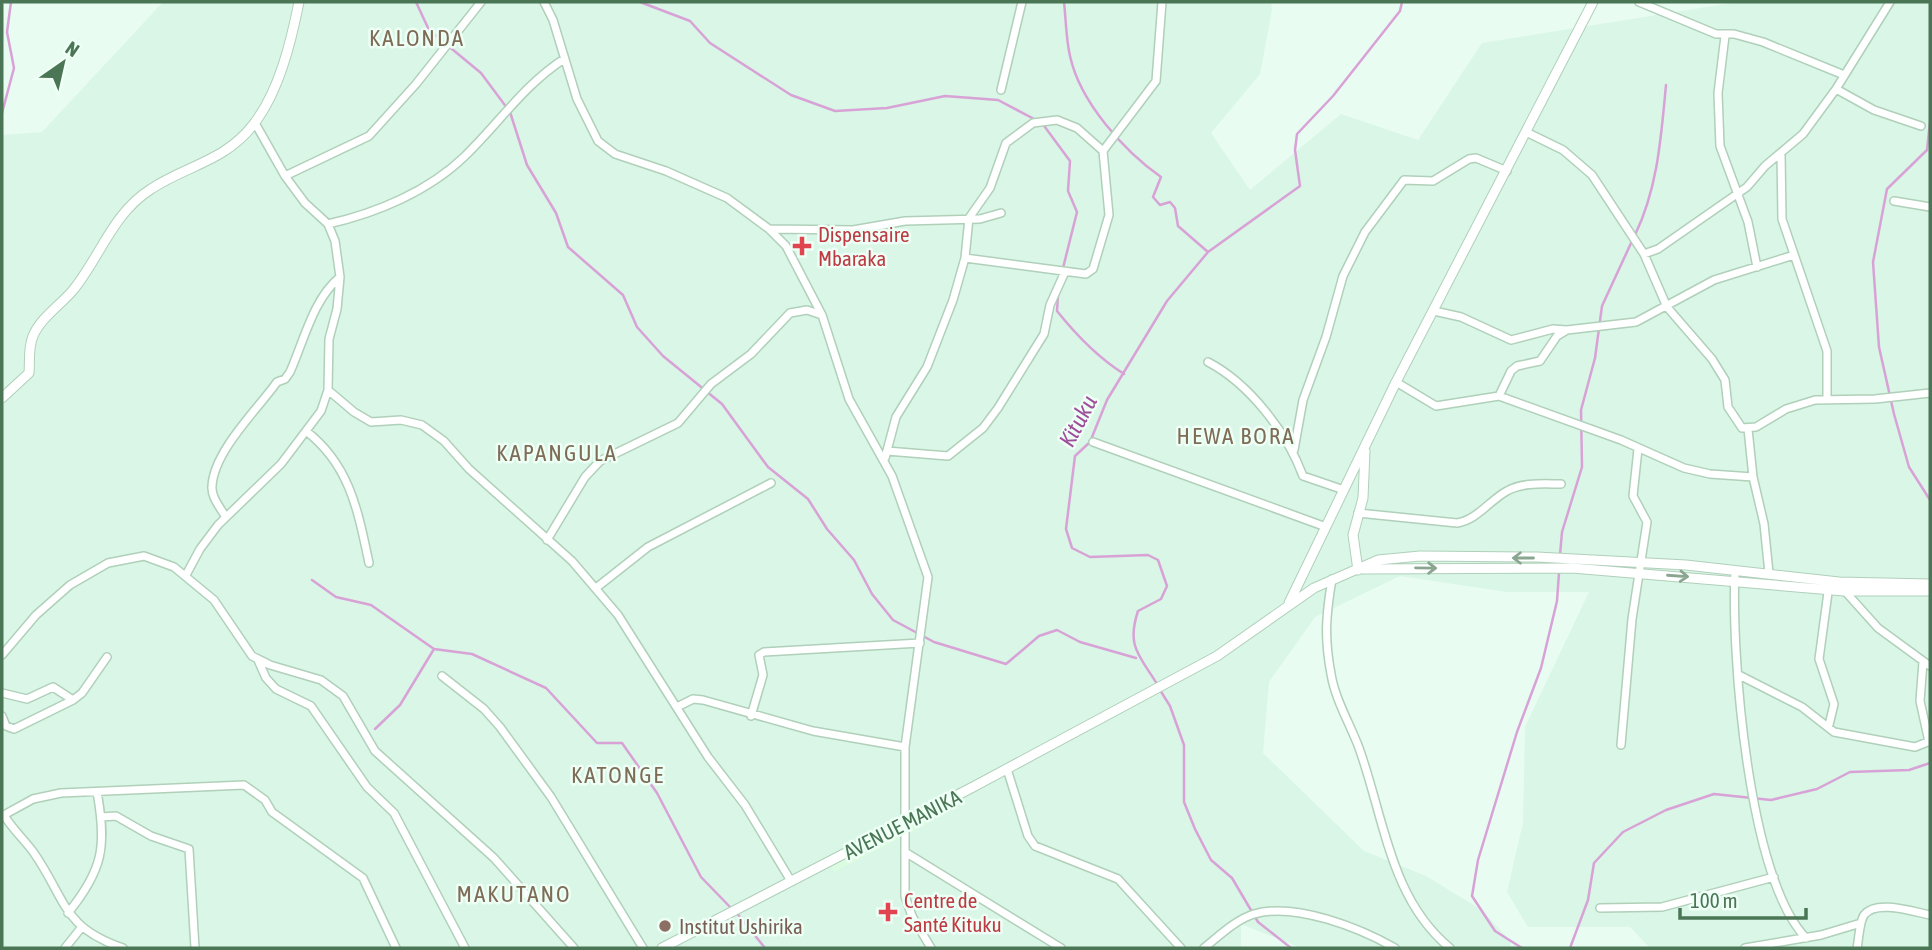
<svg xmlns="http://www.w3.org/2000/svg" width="1932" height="950" viewBox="0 0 1932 950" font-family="'Asap Condensed',sans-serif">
<rect width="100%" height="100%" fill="#e8fcf2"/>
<!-- residential -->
<path fill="#d9f6e6" d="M163,2H1271L1272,10L1260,74L1211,133L1250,190L1341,114L1418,140L1482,43L1738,2H1930V948H1650L1630,927H1528L1507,892L1523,823L1525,727L1589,592H1507L1400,576L1315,617L1269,682L1263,753L1364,851L1426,876L1482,910L1511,942L1510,948H1301L1241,924V948H2V135L42,132Z"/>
<!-- commercial -->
<path fill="#dcfce1" d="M923,816L927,824L834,872L830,864Z"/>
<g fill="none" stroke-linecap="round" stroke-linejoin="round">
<!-- stream -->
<path stroke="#d8a2d6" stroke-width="2.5" d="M416,2L429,30L481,73L510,112L527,165L556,213L568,247L623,295L637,327L663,356L722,404L768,467L808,499L827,529L854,560L872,594L893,620L934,642L1006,664L1039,636L1057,630L1080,642L1136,658
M640,2L690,21L710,43L791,95L835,111L887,108L945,96L998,100L1036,120
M1064,2C1066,20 1066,39 1070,56C1080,102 1124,151 1161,177L1153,197L1160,205L1170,202L1175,208L1178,226L1208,252
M2,113L14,68L7,32L11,2
M1930,122L1927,150L1887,189L1873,262L1879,347L1894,414L1909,467L1930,500
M1042,123L1070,161L1068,191L1077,212L1063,268
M1635,235C1658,187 1661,137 1666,85
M1058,295L1057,311C1077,336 1097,357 1124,374
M1560,555L1562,532L1582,467L1581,410L1595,358L1602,306L1632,241
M312,580L336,597L371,605L434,649L472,654L546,688L597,743H622L657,793L701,877L731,908
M1157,684C1140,656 1126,647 1138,611L1161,599L1167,586L1158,560L1148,555L1090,557L1072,548L1066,529L1075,456L1090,442L1107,400L1167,301L1208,252L1300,186L1295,150L1297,134L1333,96L1400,11L1402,2
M1160,690L1170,706L1184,745V802L1195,829L1211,860L1232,878L1258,922L1291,948
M375,729L400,705L434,649
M736,912L765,948
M1522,948L1495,931L1472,896L1478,860L1517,732L1541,668L1557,601L1559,573
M1570,948L1588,900L1594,863L1623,832L1666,810L1714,794L1771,800L1817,789L1850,772L1909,770L1930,763"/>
<!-- minor casing -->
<g stroke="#b0d0ba" stroke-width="10">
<path id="minor" d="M544,2L553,20L577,99L598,141L615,154L666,171L727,198L769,229L786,246L822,315L849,399L892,476L928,577L905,747V896L912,916L931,948
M1639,2L1716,34H1734L1763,42L1844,75
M1725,36L1718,93L1720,146L1748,222L1757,267
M1836,89L1874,110L1921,126
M1001,90L1022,2
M1526,132L1563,150L1592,175L1644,254L1667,307L1712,359L1725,380L1728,407L1742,428L1756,427L1786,409L1815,400L1875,399L1930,393
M1781,153L1782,219L1827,351V398
M285,176L369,136L416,84L481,2
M1894,201L1930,207
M328,224C377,213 429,191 465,156C499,123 524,85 564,59
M769,229L853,230L905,221L980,219L1001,213
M1644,254L1658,249L1747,187L1765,166L1803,134L1836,89L1890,2
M965,258L1086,274L1093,269L1109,215L1103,151L1156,81L1162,2
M1434,311L1461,317L1511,340L1553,329L1566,330
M1208,362C1250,384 1287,433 1303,476L1344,490
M1396,382L1436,406L1499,396L1621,440L1684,468L1710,474L1753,477
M328,390L354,412L371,422L401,420L422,425L444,441L469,469L572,561L618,615L708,757L745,805L791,881
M1499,396L1511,371L1517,366L1540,361L1557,336L1567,330L1636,322L1714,280L1794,255
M1748,429L1753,477L1764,524L1769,573
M306,431C350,465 358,511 369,563
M1093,442L1326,527
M1294,450L1303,400L1326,337L1343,276L1365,232L1404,180L1433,181L1469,159L1476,158L1507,171
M887,451L948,456L983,428L998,408L1044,334L1050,305L1064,274
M885,458L896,417L927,367L953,300L965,258L969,218L990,188L1006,143L1033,123L1057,120L1077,128L1103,151
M1358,513L1457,523C1477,520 1490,500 1507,491C1523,482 1544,484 1561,484
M225,516C220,507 211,497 212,486C214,451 257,410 277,382L285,379L290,372C304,341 313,299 340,277
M547,540L585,477L600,461L678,423L711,384L751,354L790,313L807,310L822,315
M1735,571C1731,654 1748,878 1806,938
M186,575L200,549L218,525L281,464L321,411L328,390L329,339L337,309L340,277L335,241L328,224L305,203L285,176L255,123
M1332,579C1326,615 1324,637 1331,674C1335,699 1350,724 1359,748C1384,817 1390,899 1450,948
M1829,585L1819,659L1834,704L1829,725
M596,588L648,547L771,483
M1843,589L1878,628L1930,666
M2,655L36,615L70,585L108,563L144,556L174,567L214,600L252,656L270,665L321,680L343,696L375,751L494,858L574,948
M258,660L266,678L276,689L311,706L367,787L394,813L465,948
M1923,662L1920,701L1929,742
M1739,675L1802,707L1834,732L1915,747L1930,741
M442,676L484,709L500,727L551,797L643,948
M2,693L27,699L53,687L73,700
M677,707L693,699L703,700L813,731L905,747
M2,716L6,726L14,729L73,700L82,693L107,657
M751,716L763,675L759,655L764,652L920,643
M1621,745L1632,619L1647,522L1633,496L1638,449
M1007,769L1028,836L1035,846L1118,879L1181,948
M4,815C12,829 25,840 34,853C67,901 62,927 123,948
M2,816L33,799L61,793L244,785L265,800L272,812L363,878L396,948
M101,817L116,816L151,836L189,849L195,948
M905,852L1061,948
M1600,908L1662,907L1774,877
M68,913C103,870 107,846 97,792
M65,948L81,928
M1204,948C1219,936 1235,920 1254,914C1295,902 1360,928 1395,948
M1745,948L1821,935L1861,923
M1857,948C1859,939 1859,923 1864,915C1876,899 1914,912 1930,915"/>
</g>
<!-- tertiary casing -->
<g stroke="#b0d0ba" stroke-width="11">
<path id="tertiary" d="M2,398L29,373C30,361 28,348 33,336C41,317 61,305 74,289C101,255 113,213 151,189C187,165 224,162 253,125C279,92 291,42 299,2
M1363,569L1572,568L1844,591H1930
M1358,570L1353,535L1363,498L1365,451
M1289,603L1396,382L1593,2
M662,948L973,787L1217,656L1314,588L1378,560L1420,556L1537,557L1686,565L1839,582L1930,584"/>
</g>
<!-- minor -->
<use href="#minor" stroke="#fff" stroke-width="7"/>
<!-- tertiary -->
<use href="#tertiary" stroke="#fff" stroke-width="9"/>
</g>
<!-- one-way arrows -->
<defs><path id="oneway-shaft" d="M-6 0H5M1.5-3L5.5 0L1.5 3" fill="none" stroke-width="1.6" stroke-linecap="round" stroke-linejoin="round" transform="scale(1.75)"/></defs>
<g stroke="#8aa691">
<use href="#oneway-shaft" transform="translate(1523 558) rotate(180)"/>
<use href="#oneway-shaft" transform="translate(1426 568) rotate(1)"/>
<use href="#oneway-shaft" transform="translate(1678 576) rotate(4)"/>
</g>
<!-- markers -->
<g fill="#e0444e" stroke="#eefff6" stroke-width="2.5">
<path d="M798.5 235.5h7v7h7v7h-7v7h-7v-7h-7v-7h7z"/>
<path d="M884.5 901.5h7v7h7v7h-7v7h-7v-7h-7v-7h7z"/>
</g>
<circle fill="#8d6e63" stroke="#eefff6" stroke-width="2.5" cx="665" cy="926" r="7"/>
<g text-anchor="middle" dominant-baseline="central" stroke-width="5" stroke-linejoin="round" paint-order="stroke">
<!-- health labels -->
<g font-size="21" fill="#be3a42" stroke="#eefff6" text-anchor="start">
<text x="818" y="234">Dispensaire<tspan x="818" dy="24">Mbaraka</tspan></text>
<text x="904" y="900">Centre de<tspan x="904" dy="24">Santé Kituku</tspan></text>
</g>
<!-- street labels -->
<g font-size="21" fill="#4b7656" stroke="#eefff6">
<text transform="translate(902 824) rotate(-27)">AVENUE MANIKA</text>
</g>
<!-- education labels -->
<g font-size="21" fill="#785e54" stroke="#eefff6" text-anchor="start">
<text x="679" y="926">Institut Ushirika</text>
</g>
<!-- neighbourhood labels -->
<g font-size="23" letter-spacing="2" fill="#7e6c56" stroke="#eefff6">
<text x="417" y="38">KALONDA</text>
<text x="1236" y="436">HEWA BORA</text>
<text x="557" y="453">KAPANGULA</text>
<text x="618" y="775">KATONGE</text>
<text x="514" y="894">MAKUTANO</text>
</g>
<!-- water labels -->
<g font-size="23" font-style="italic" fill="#9f4e9b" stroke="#eefff6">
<text transform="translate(1078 421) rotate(-62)">Kituku</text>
</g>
</g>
<!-- border -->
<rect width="1932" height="950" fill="none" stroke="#4b7656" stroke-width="7"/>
<!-- north arrow -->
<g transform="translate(63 63) rotate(34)" stroke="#eefff6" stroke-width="5" paint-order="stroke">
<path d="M0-5L12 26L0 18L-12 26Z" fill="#4b7656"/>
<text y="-10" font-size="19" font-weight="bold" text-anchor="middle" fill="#4b7656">N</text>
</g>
<!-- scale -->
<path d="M1680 908v10h126v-10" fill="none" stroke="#4b7656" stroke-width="3.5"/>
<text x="1690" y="908" font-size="21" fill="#4b7656" stroke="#eefff6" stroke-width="5" paint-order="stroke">100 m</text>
</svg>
